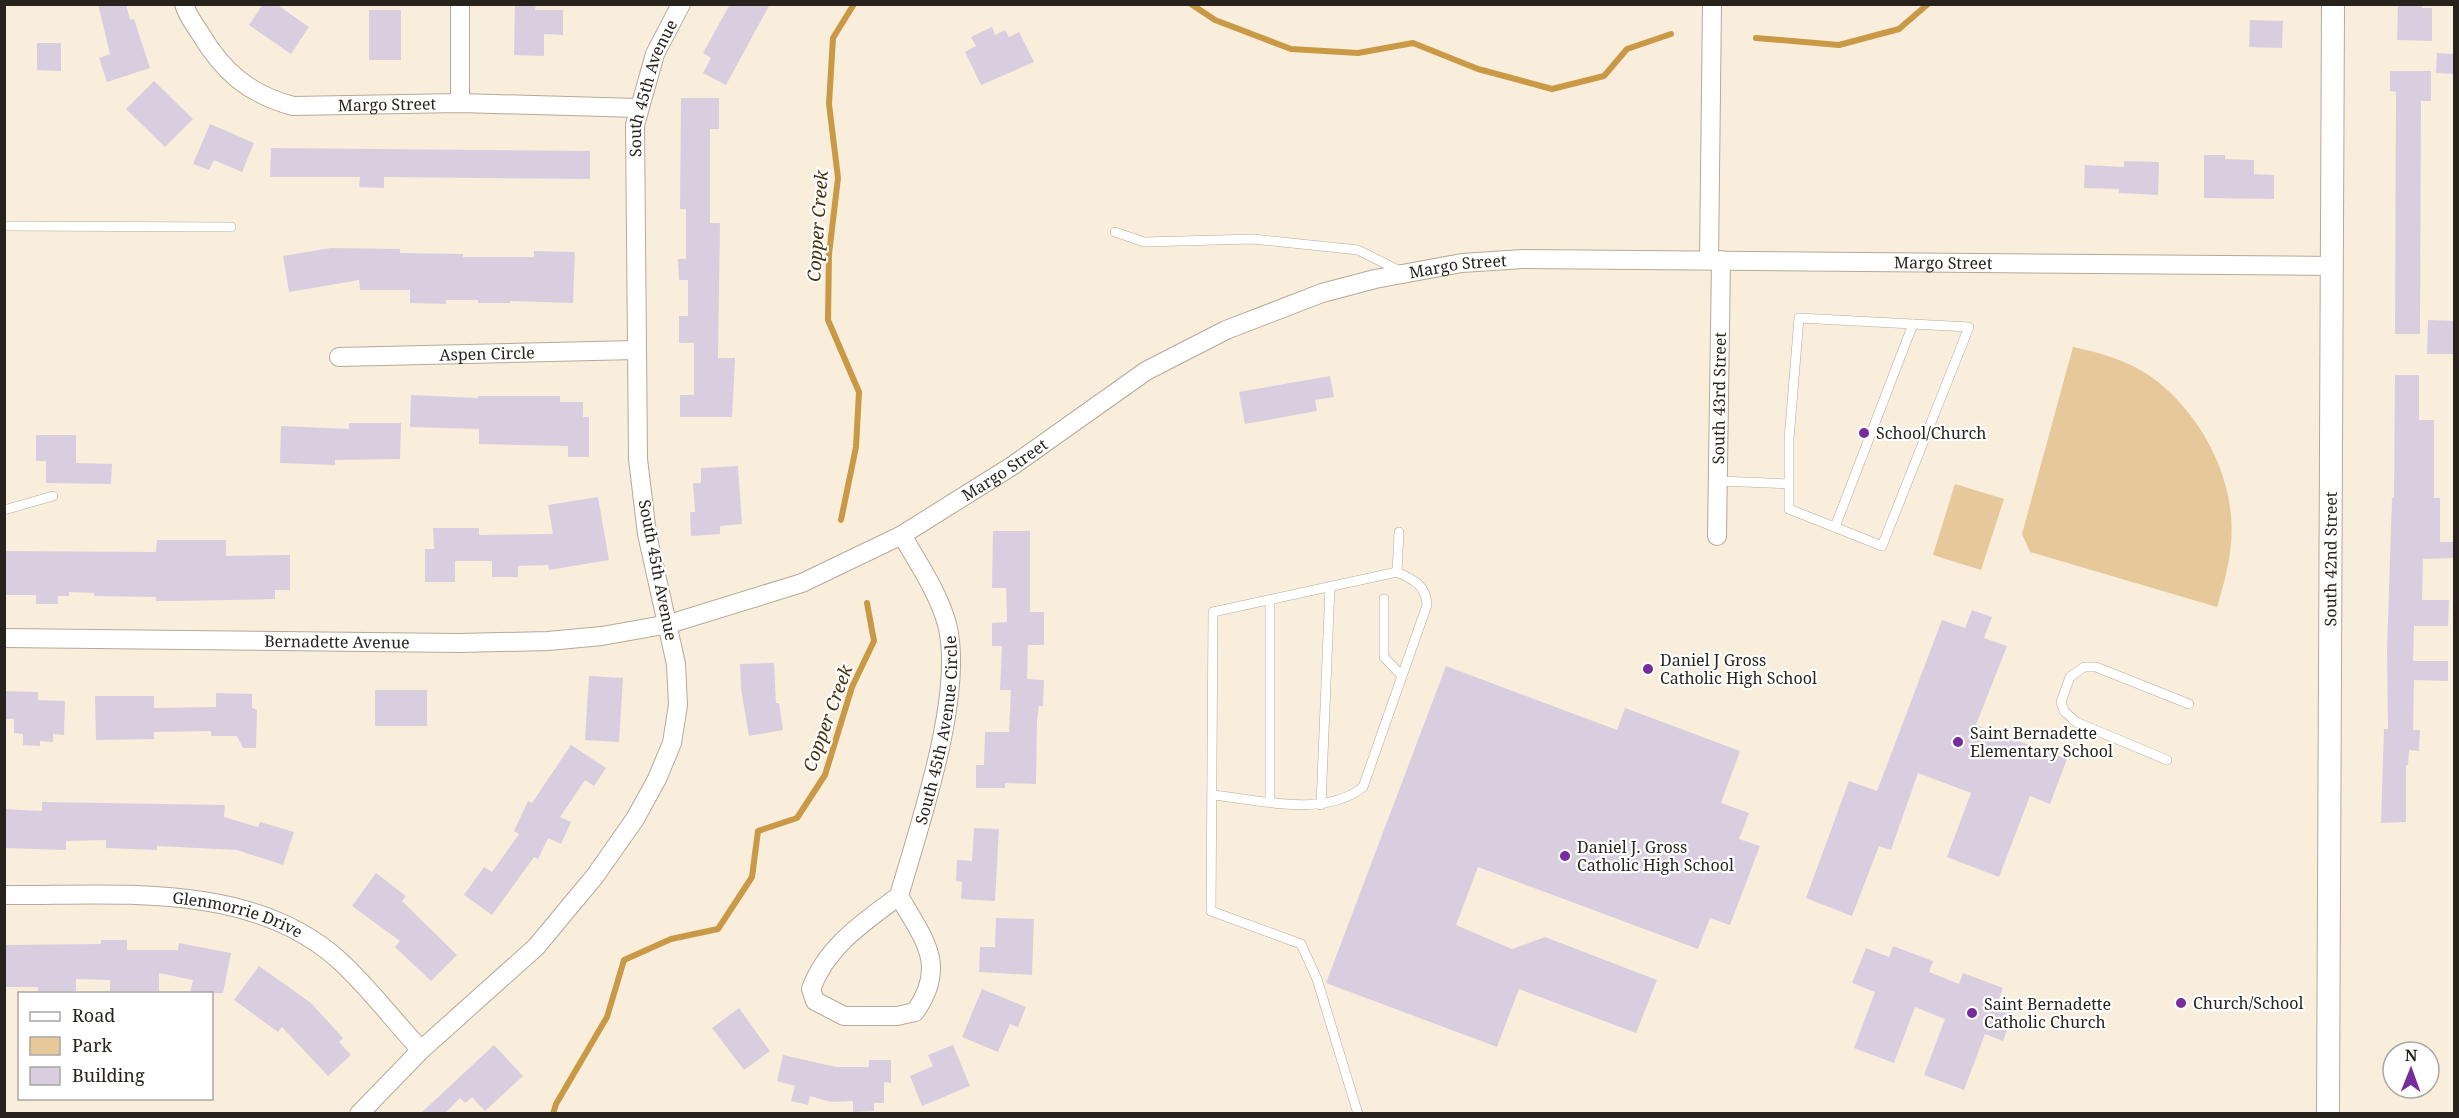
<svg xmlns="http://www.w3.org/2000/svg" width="2459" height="1118" viewBox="0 0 2459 1118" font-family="'Noto Serif',serif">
<rect width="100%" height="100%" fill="#f9eedc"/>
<!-- green -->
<path fill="#e6c89a" d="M2073,347C2100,353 2127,360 2150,376C2194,407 2227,463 2231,516C2234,547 2226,578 2217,607L2030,552L2022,534Z
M1955,484L2004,499L1981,570L1933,555Z"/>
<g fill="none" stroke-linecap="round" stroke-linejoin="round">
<!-- stream -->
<path stroke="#c99945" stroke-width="6" d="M1191,4L1215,20L1291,49L1358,53L1413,43L1478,69L1552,89L1604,76L1627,49L1671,34
M1756,38L1839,45L1899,29L1928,4
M841,520L856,447L859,392L828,320L829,254L838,178L829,104L833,38L854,4
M553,1114L556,1104L607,1017L624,960L671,939L718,929L752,877L758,831L797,818L825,775L852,687L874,641L867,603"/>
</g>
<!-- building -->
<path fill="#d9cee0" d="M98,4H126L130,20L134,19L150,68L107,82L99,58L110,54Z
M263,4H276L309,27L291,54L249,25Z
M730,4H770L726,85L703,73L711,58L703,53Z
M2398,4H2422V8H2432V41L2397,40Z
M515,5H536L535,10H563V35L544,34V56L514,55Z
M369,10H401V60H369Z
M2250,20L2283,21L2282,48L2249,47Z
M992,27L995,35L1005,30L1009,37L1019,32L1034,62L981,85L965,52L976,46L971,37Z
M37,43H61V71L37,70Z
M2437,53L2454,54V74L2436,73Z
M2390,71H2431V101H2421L2420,334H2395L2396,92L2390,91Z
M154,81L193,119L165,147L126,109Z
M681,98H719V129H710V223H720L718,358H735L732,417H680V395H694V343H679V316H688V280H679L678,259H686V209H680Z
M210,124L254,143L242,172L214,160L209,170L193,164Z
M271,148L590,151V179L384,177V188L359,187L360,177H270Z
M2204,155H2225V159L2254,160V174L2274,175V199L2204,198Z
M2124,161L2159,162L2158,195L2119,193V189L2084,188L2085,165L2124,167Z
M331,248L400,249V253L463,254V257H534V251L575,252L573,303L510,301V303H478V300H446V304L410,303V290H360L359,280L289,292L283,256Z
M2428,320L2454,321V354H2427Z
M2395,375H2419V420H2434V498H2440V542H2453V558L2423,559L2422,600H2449L2448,626H2414L2413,661H2448V681L2414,680L2413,730H2420L2419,751L2409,750L2408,765H2406V822L2381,823L2384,729H2388L2387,649L2392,498H2394Z
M1330,376L1334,397L1315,400L1317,411L1245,424L1239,392Z
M411,395L478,398V396H560V402H583V417H589V457H568V446L479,444V429L410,427Z
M349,423H401L400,459L335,460V465L280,463L281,426L349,429Z
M36,435H76V463L112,464L111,484L46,483V461H36Z
M738,466L742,524L720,526V534L691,536L690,512H695L693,483H701V468Z
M598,497L609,560L549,570L548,565L518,566V577H492V561H455V582H425V549H434L433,528H479V535L553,534L548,505Z
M993,531H1030V612H1044V645H1028L1027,679L1044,680L1043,706H1039L1037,721L1036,784L1005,783V788H976V765H984L985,732H1009L1011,690H1000L1002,646H992V623L1007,622L1006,588H992Z
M157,540H226V556L290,555V590H275V599L178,601H156V597L94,596V593L69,592V596H58V604H36V595H4V551L156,552Z
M1972,610L1992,617L1984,638L2007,646L1976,725L2067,759L2050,804L2030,796L1999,877L1947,857L1971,793L1918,773L1891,850L1879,846L1852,916L1806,898L1849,781L1877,791L1942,620L1965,628Z
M774,663L776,703H779L783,730L749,736L741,689L740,664Z
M1446,666L1617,730L1625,708L1740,751L1721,803L1749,813L1739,839L1760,846L1730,925L1710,918L1698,949L1478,867L1456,925L1512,949L1545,937L1657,980L1636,1033L1519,989L1497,1047L1326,983Z
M589,676L623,678L619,742L585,740Z
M375,690H427V726H375Z
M4,691L38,692V700L65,701L64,735L53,734V742L40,741V746L23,745V734L14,733V719H4Z
M216,693L252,694V708L257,710L256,748H243L237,736H211V731L154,732V739L96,740L95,696H154V708L216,707Z
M571,745L606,768L594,786L585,780L560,817L571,822L561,844L548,838L538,859L534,857L492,915L464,895L484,867L492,872L519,834L514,831L528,801L532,803Z
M42,802L225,805L224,817L258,827L260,822L294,832L283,865L237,850L157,846V850L106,848V840L66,841V850L4,848V809L42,811Z
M974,828L999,829L995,901L961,899L962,882L956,881L957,860L972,861Z
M376,873L406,896L402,901L457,955L431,981L395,947L400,941L352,906Z
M996,918L1034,919L1032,975L979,972L980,947H995Z
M101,940H127V950H178L179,943L231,953L223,993H190L193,980L159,973V991H110V980L76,979V991H38V987H4V945L101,944Z
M1893,946L1933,961L1929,972L1959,984L1963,973L2003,988L1999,999L2016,1006L2003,1041L1985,1034L1964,1090L1924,1075L1945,1019L1915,1007L1894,1063L1854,1048L1875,992L1852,983L1866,948L1889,957Z
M259,966L311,1003L343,1038L339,1042L351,1055L328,1076L282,1027L278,1032L234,1000Z
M982,989L1026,1007L1018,1027L1010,1024L998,1052L962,1037Z
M739,1008L770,1051L744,1070L712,1028Z
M494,1045L523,1076L485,1111L472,1097L465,1103L460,1098L445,1113H421Z
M953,1045L970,1086L922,1106L910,1076L933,1066L928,1055Z
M783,1055L836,1067H869V1060H891V1083L884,1082V1103H874V1111L853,1112V1101L831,1102L810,1096L808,1105L791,1101L795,1086L777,1081Z"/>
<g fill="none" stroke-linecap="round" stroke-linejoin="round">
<!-- service casing -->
<g stroke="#b5aa99" stroke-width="10">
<path id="service" d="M4,226L231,227
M1115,232L1144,242L1253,239L1358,250L1402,272
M1799,318L1969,327L1882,546L1789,509V439Z
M1719,481L1789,484
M4,510L53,496
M1835,527L1913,324
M1384,599V657L1402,676
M1270,601V802
M2167,760L2076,722L2064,711L2061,702L2070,677L2084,667H2096L2189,704
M1213,795C1258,800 1325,818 1363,787L1427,605C1426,585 1414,580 1397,572
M1321,805L1330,586
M1358,1114L1317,979L1301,944L1211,911L1213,612L1397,572L1399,532"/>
</g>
<!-- minor casing -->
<g stroke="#b5aa99" stroke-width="20">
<g id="minor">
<path id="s1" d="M184,4C187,15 194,24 200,33C223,72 249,94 293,106L460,103L638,108"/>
<path d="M460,103V4"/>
<path d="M1709,260L1712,4"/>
<path id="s2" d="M339,357L636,350"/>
<path id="s3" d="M1717,536L1721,260"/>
<path id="s4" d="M4,638L459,643L548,641L602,636L669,624L802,583L902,535L1012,466L1146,371L1226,330L1322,293L1375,279L1462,263L1523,259L2333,266"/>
<path id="s5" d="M4,895C115,896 253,880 341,962C370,989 394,1021 421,1050"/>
<path id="s6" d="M899,896C919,826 965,694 947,624C938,592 918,563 902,535"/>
<path d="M899,896C924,940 948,965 915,1012L897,1016H844L815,1001L811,989C827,946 864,922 899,896Z"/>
<path id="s7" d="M359,1114L421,1050L536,947L595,876L635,819L657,779L672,743L678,705L676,664L647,534L638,459L635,125L655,54L681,4"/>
</g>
</g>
<!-- tertiary casing -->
<g stroke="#b5aa99" stroke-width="24">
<g id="tertiary">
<path id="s8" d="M2328,1114L2333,4"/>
</g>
</g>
<!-- service -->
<use href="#service" stroke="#fff" stroke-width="9"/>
<!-- minor -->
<use href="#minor" stroke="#fff" stroke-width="18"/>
<!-- tertiary -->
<use href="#tertiary" stroke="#fff" stroke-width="22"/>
</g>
<!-- markers -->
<g fill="#772b9d" stroke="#fff" stroke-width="2">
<circle cx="1864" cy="433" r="6"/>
<circle cx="1648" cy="669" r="6"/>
<circle cx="1958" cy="742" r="6"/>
<circle cx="1565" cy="856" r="6"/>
<circle cx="2181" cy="1003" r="6"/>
<circle cx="1972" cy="1013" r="6"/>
</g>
<g text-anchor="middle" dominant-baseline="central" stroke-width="4.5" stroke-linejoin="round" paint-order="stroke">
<!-- street labels -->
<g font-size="16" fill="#27231c" stroke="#fff">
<text stroke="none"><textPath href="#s7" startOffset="1152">South 45th Avenue</textPath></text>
<text stroke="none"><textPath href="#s1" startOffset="249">Margo Street</textPath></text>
<text stroke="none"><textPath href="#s4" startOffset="2028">Margo Street</textPath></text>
<text stroke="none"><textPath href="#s4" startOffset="1542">Margo Street</textPath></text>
<text stroke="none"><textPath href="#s2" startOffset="148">Aspen Circle</textPath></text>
<text stroke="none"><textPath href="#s3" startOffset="138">South 43rd Street</textPath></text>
<text stroke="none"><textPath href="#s4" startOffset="1038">Margo Street</textPath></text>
<text stroke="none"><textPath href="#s8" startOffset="555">South 42nd Street</textPath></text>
<text transform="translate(658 570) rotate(79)">South 45th Avenue</text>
<text stroke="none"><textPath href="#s4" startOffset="333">Bernadette Avenue</textPath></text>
<text stroke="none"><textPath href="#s6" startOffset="171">South 45th Avenue Circle</textPath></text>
<text stroke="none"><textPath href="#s5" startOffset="236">Glenmorrie Drive</textPath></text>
</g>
<!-- poi labels -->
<g font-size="16" fill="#27231c" stroke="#fff" text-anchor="start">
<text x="1876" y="433">School/Church</text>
<text x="1660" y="660">Daniel J Gross<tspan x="1660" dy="18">Catholic High School</tspan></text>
<text x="1970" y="733">Saint Bernadette<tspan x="1970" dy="18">Elementary School</tspan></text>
<text x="1577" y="847">Daniel J. Gross<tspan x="1577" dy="18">Catholic High School</tspan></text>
<text x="2193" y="1003">Church/School</text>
<text x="1984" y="1004">Saint Bernadette<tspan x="1984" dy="18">Catholic Church</tspan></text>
</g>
<!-- water labels -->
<g font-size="18" font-style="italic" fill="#45310c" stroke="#fff">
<text transform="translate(817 226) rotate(-86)">Copper Creek</text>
<text transform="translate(827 718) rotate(-70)">Copper Creek</text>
</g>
</g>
<!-- border -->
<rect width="2459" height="1118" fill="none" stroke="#27231c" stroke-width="12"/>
<!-- legend -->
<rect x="18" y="992" width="195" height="108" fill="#ffffff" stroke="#a9a7a4" stroke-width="1.5"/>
<rect x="30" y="1012" width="30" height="9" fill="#ffffff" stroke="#a9a7a4" stroke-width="1.5"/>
<text x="72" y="1022" font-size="18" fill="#27231c">Road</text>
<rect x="30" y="1037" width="30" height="18" fill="#e6c89a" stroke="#a9a7a4" stroke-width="1.5"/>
<text x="72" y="1052" font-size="18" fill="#27231c">Park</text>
<rect x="30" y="1067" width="30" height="18" fill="#d9cee0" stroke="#a9a7a4" stroke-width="1.5"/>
<text x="72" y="1082" font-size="18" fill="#27231c">Building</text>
<!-- north arrow -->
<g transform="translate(2411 1070) rotate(1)"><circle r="28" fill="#ffffff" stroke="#a9a7a4" stroke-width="1.5"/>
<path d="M0-4.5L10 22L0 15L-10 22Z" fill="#772b9d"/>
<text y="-9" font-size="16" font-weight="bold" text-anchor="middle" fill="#27231c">N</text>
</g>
</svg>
